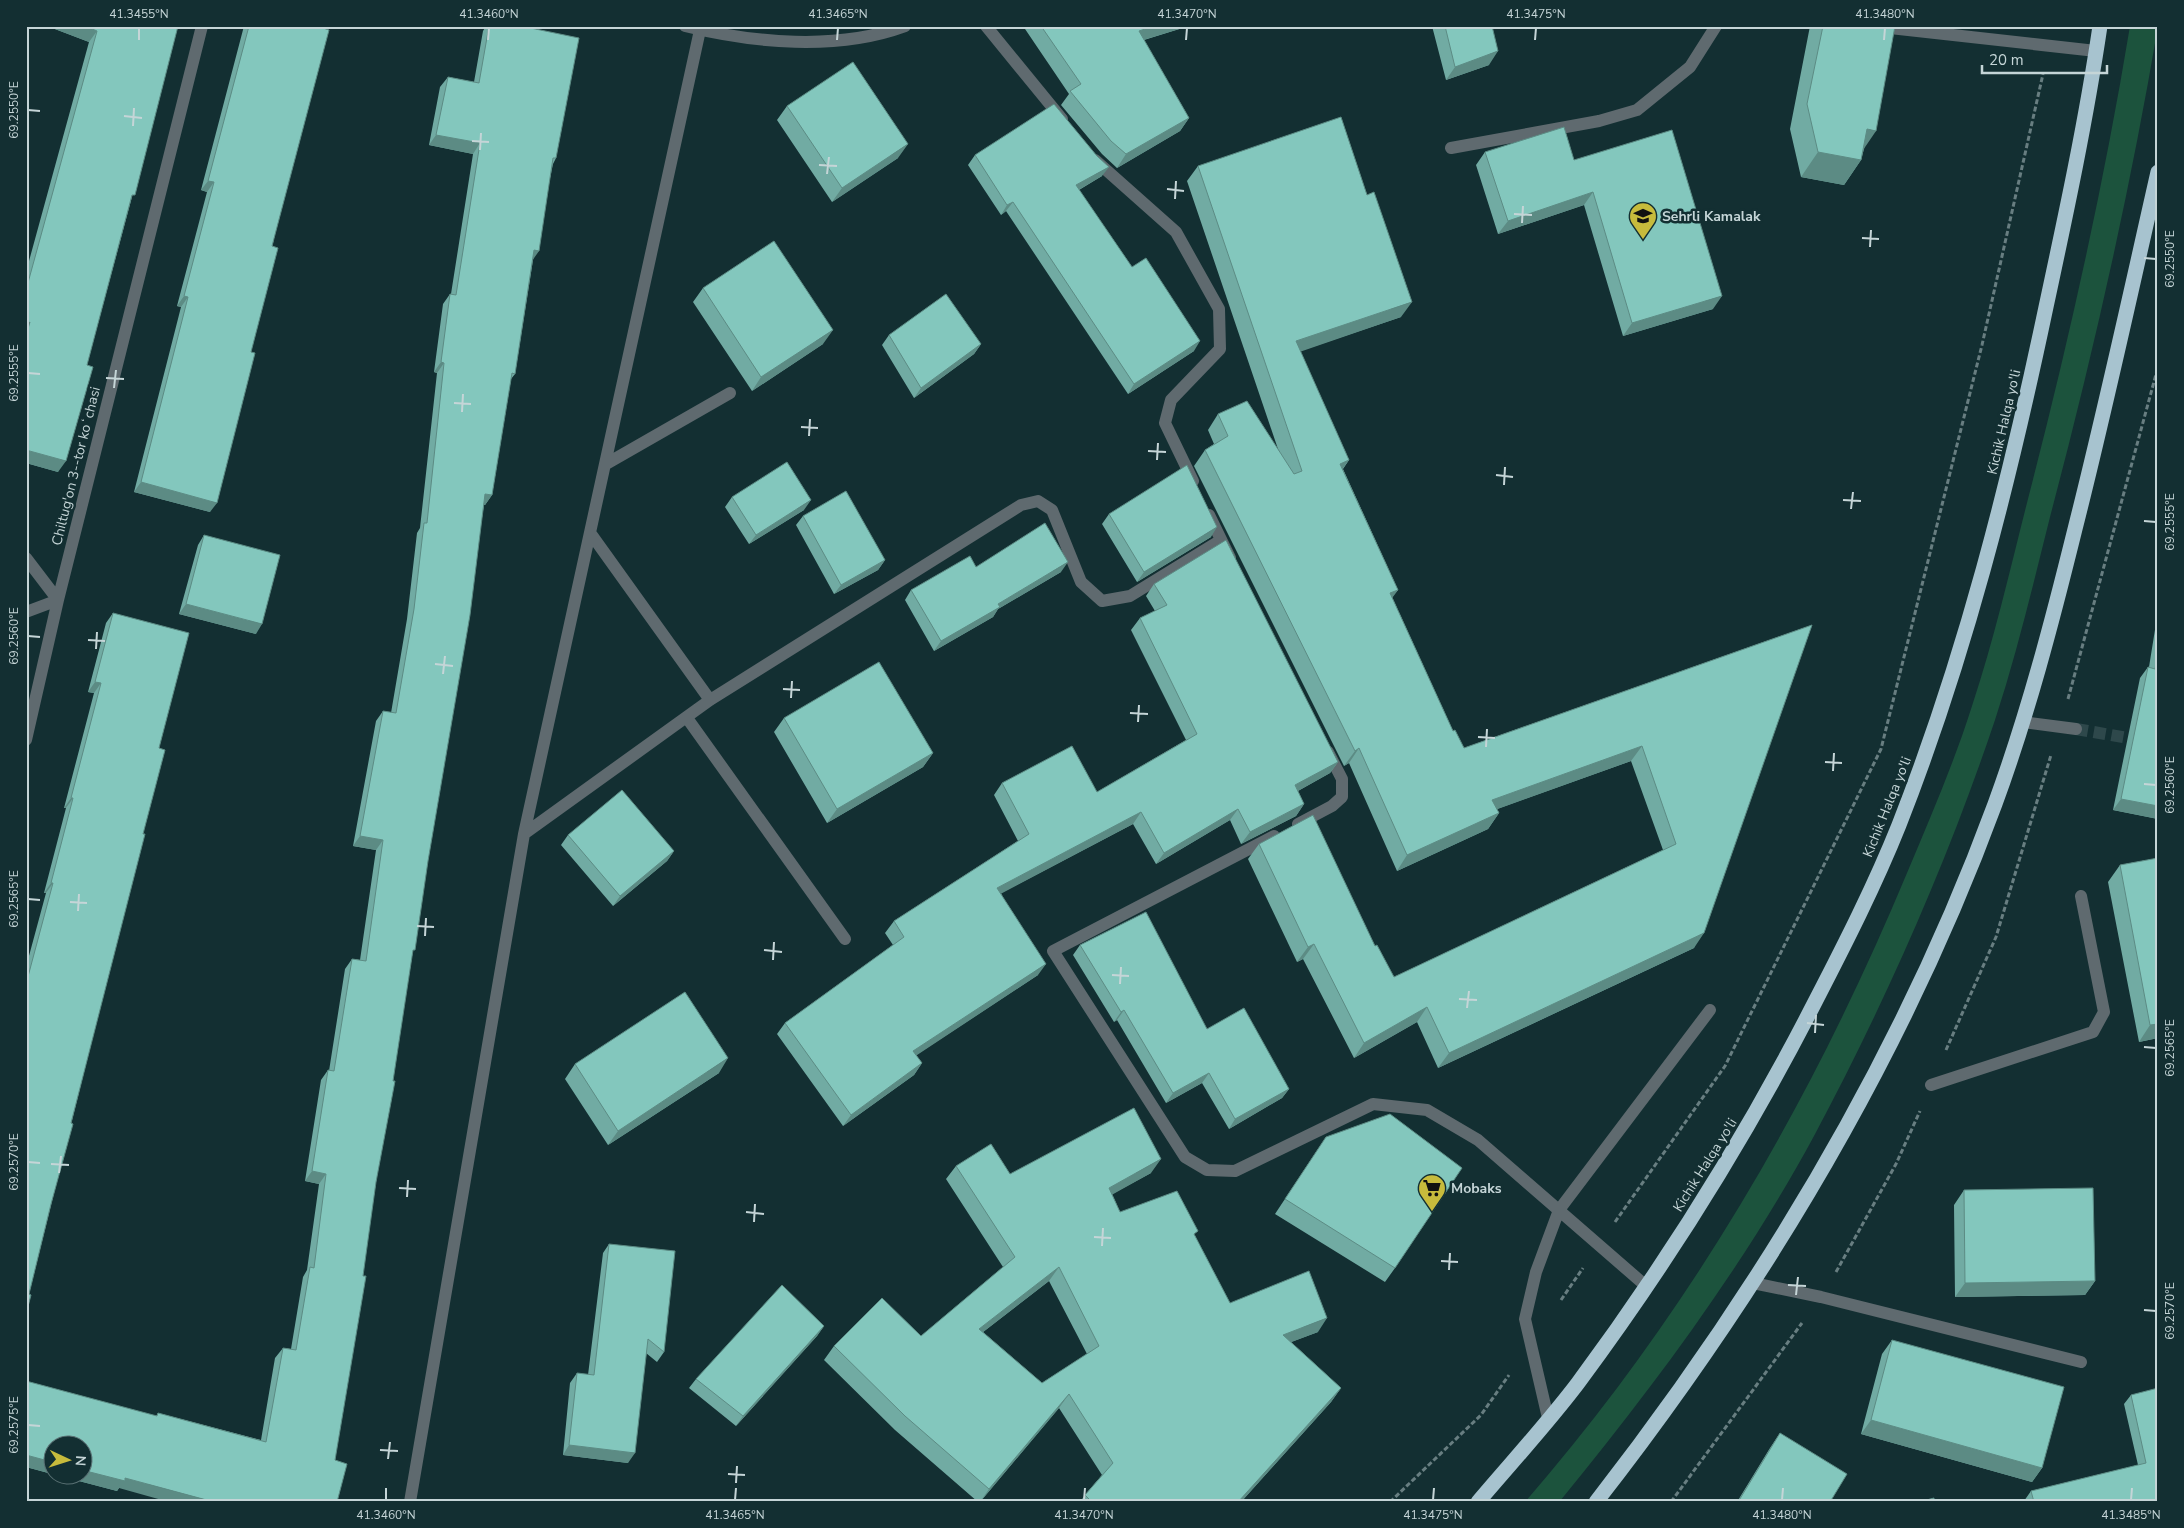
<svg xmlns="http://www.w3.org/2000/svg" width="2184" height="1528" viewBox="0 0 2184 1528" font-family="'Nunito Sans',sans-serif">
<rect width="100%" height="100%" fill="#132f32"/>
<!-- green -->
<path fill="#1c533d" d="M2130,26H2158C2130,191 2093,355 2050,517C2033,585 2017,653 1995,720C1947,863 1885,1003 1814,1136C1743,1267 1654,1386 1560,1501L1525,1502C1689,1313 1811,1103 1907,873C1930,818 1954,763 1972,706C1995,637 2011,565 2029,495C2069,340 2104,184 2130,26Z"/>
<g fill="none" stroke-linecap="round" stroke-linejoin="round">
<!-- minor-tunnel -->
<path stroke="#2e484b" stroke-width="12" stroke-dasharray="12 6" stroke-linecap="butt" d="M2076,729L2158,743"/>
<!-- path -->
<path stroke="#687e81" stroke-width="3" stroke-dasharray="5 2.5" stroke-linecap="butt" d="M2068,699L2158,367
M1946,1050L1996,937L2051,755
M1615,1222L1725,1066L1881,749L1982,345L2043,74
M1836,1272L1896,1164L1920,1111
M1561,1300L1583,1268
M1390,1502L1481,1415L1509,1375
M1671,1502L1802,1323"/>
<!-- minor -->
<path stroke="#5f6a6f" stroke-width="12" d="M685,26C753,43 837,51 905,26
M986,26L1062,119
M1872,26L2096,51
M1451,148L1599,121L1637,110L1690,67L1716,26
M1095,160L1176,232L1219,309L1220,349L1171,400L1165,423L1193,481
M606,464L730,393
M1209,515L1230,558
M591,534L710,700
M26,558L58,600L26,612
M687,718L845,939
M2023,722L2076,729
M26,740L58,600L202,26
M1298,824L1332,806L1342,797V779L1328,752
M524,834L710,700L1021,505L1038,501L1052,510L1081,582L1102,601L1130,596L1221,540
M1274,836L1053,951L1185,1157L1207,1170L1235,1171L1373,1104L1427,1110L1478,1140L1646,1286
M1931,1085L2093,1032L2104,1012L2081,896
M1753,1283L1821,1297L2081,1362
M1548,1418L1525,1319L1536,1272L1559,1210L1710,1010
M410,1502L524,834L700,30"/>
<!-- highway -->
<path stroke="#a7c3cf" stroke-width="15" d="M1478,1502C1511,1463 1547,1424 1578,1383C1667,1263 1747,1135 1815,1002C1845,944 1875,885 1899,825C1965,657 2009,483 2046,307C2066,214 2086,121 2100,26
M1596,1502C1762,1289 1902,1057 1995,804C2028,714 2052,622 2075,529C2105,411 2131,291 2158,172"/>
</g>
<!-- wall -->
<path fill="#71aba3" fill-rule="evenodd" d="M47,26H178L58,472L26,463V272L89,42Z
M244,26H317L251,352L210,512L134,492L181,307L177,306L207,192L201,190Z
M486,26H521L556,158L553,164L533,260L515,374L511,379L492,495L485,505H484L376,1182L335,1460L119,1488L117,1491L60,1476H82L52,1446V1474L26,1467V1381L156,1416L158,1413L261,1440L275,1358L283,1348L291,1349L303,1277L307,1270L319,1184L305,1181L321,1080L328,1070L329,1071L345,969L352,959L360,960L376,850L353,846L376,721L383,711L391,713L407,619L417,533L420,528L437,373L434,372L443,304L450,294H451L473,154L429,145L440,87L448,77L474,82L483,31Z
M1023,26H1189L1144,40L1189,118L1180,131L1117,168L1102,154L1061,105L1069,94Z
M1432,26H1492L1489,65L1446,80Z
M1810,26H1895L1864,149L1861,160L1844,185L1801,177L1790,129Z
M787,106L898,158L832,202L777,120Z
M1485,152L1574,160L1713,309L1623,336L1584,205L1498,234L1476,165Z
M975,155L1102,176L1079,190L1132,267L1194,351L1128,394L1006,211L1001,215L968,165Z
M1198,166L1401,317L1300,351L1349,460L1343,469L1398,590L1392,597L1453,731L1464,748L1812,625L1694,948L1438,1068L1417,1022L1354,1058L1303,959L1297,962L1248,859L1259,844L1375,946L1394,977L1663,850L1631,761L1497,809L1499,813L1488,829L1397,871L1349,763L1344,766L1194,466L1205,450L1214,444L1208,430L1218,414L1279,452L1187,181Z
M703,288L823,344L752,391L693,302Z
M889,335L981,344L974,354L914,398L882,345Z
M732,497L804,510L749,544L725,507Z
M1109,514L1211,537L1137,582L1102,524Z
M803,516L885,560L878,570L834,594L796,525Z
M204,535L256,634L179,614L198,545Z
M976,567L1061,572L998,609L993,617L934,651L905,600L911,590Z
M1154,584L1338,762L1330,773L1298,791L1304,804L1296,816L1241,844L1230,820L1156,864L1133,824L1001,893L1038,975L916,1055L922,1063L914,1075L843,1126L777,1034L785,1023L893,945L885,933L894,921L1018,841L994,795L1002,783L1097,792L1186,740L1131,630L1140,618L1155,611L1146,596Z
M2158,611V819L2113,810L2140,678L2148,667H2149Z
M113,613L159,748L143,834L29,1294L26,1314V967L46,893H44L66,808H64L94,693L88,692L106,623Z
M784,718L933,753L923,767L827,823L774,732Z
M568,835L674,851L667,861L613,906L561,845Z
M2158,858V1038L2139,1042L2108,882L2120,865Z
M1080,945L1207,1029L1289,1089L1282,1098L1229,1129L1202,1083L1166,1103L1117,1020L1114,1022L1073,955Z
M575,1064L719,1073L608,1145L565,1079Z
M1326,1137L1395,1268L1385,1282L1275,1214Z
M956,1166L1010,1174L1151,1173L1112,1194L1120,1212L1195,1236L1230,1303L1318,1332L1291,1342L1341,1388L1331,1402L1241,1502H1080L1085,1495L1102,1475L1059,1408L980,1502H978L895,1430L824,1360L834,1346L921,1336L1003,1267L946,1179ZM1049,1281L1087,1354L1042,1383L983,1332Z
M1964,1190L2095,1281L2085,1295L1955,1297L1954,1205Z
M609,1244L664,1352L657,1362L646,1353L628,1463L563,1455L570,1383L577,1373L588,1375L603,1253Z
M824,1326L817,1336L736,1426L689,1388L696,1379Z
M1892,1340L2042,1468L2032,1482L1861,1434L1882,1354Z
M2131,1395L2158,1502H2025L2024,1501L2031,1491L2138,1465L2124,1404Z
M1780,1433L1830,1502H1737L1770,1448Z"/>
<!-- shaded-wall -->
<path fill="#5c8b84" d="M47,26H85L97,31L89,42Z
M1154,26H1189L1130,44L1139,31Z
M1498,51L1489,65L1446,80L1455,67Z
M1189,118L1180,131L1117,168L1126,154Z
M1867,129L1876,131L1859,156Z
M436,135L480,143L473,154L429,145Z
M908,144L898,158L832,202L842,188Z
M1818,152L1861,160L1844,185L1801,177Z
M1109,167L1102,176L1070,195L1076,185Z
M208,181L214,182L207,192L201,190Z
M1593,192L1584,205L1498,234L1508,221Z
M1013,202L1006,211L1001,215L1007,205Z
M534,250L539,251L532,261Z
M184,296L188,297L181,307L177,306Z
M1722,296L1713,309L1623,336L1632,323Z
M1412,302L1401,317L1285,357L1296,341Z
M833,330L823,344L752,391L761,377Z
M1200,341L1194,351L1128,394L1134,384Z
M981,344L974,354L914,398L921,388Z
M441,362L444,363L437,373L434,372Z
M26,450L66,461L58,472L26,463Z
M1349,460L1338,475L1340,464Z
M141,482L217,503L210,512L134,492Z
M485,494L492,495L485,505L478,504Z
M811,500L804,510L749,544L756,535Z
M1217,527L1211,537L1137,582L1144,572Z
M885,560L878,570L834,594L841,585Z
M1068,562L1061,572L998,609L993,617L934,651L941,641L998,604Z
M1398,590L1387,605L1390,593Z
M186,604L262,624L256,634L179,614Z
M95,682L101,683L94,693L88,692Z
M1642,746L1631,761L1481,815L1492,800Z
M1359,748L1349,763L1344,766L1355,751Z
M933,753L923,767L827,823L837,809Z
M1338,762L1330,773L1287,797L1295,785Z
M71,798H73L66,808H64Z
M2121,799L2158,806V819L2113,810Z
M1304,804L1296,816L1241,844L1250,832Z
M1238,809L1230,820L1156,864L1164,853Z
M1141,812L1133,824L989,900L997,888Z
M1499,813L1488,829L1397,871L1407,855Z
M360,836L383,840L376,850L353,846Z
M674,851L667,861L613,906L620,896Z
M51,883H53L46,893H44Z
M1704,933L1694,948L1438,1068L1449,1053Z
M1314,944L1303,959L1297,962L1308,947Z
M1046,964L1038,975L905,1063L913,1051Z
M1427,1007L1417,1022L1354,1058L1364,1043Z
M1124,1010L1117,1020L1114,1022L1121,1012Z
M2158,1024V1038L2139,1042L2150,1025Z
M728,1058L719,1073L608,1145L618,1131Z
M922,1063L914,1075L843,1126L851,1115Z
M1209,1073L1202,1083L1166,1103L1173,1093Z
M1289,1089L1282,1098L1229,1129L1235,1119Z
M1161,1159L1151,1173L1099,1202L1109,1188Z
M312,1171L326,1174L319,1184L305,1181Z
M1059,1267L1049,1281L969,1343L979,1329Z
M2095,1281L2085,1295L1955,1297L1965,1283Z
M1327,1318L1318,1332L1273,1349L1283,1335Z
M824,1326L817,1336L736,1426L743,1416Z
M1341,1388L1331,1402L1241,1502H1238Z
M1069,1394L1059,1408L980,1502L989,1489Z
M1871,1420L2042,1468L2032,1482L1861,1434Z
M569,1445L635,1453L628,1463L563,1455Z
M26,1455L52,1462V1474L26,1467Z
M82,1470L125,1478L214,1502H169L119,1488L117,1491L60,1476H82Z"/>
<!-- building -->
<path fill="#83c7bd" stroke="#5c8b84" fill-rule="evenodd" d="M85,26H178L135,195H132L87,365L93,367L66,461L26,450V335L30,322L26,325V290L97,31Z
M249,26H317L329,30L272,246L278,248L251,352L255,353L217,503L141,482L188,297L184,296L214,182L208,181Z
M489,26H521L579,38L556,158H553L539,251L534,250L515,374L512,373L492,495L485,494L470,615L428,861L415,950H413L393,1081H395L376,1182L363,1276H366L335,1460L347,1464L337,1502H214L125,1478V1481L82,1470V1446H52V1462L26,1455V1381L157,1416L158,1413L266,1442L283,1348L296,1350L310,1267L314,1268L326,1174L312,1171L328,1070L334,1071L352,959L366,961L383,840L360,836L383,711L396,713L414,609L424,523H427L444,363L441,362L450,294L456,295L480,143L436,135L448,77L479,83Z
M1041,26H1154L1139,31L1189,118L1126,154L1111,141L1070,91L1081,84Z
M1445,26H1492L1498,51L1455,67Z
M1823,26H1895L1876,131L1867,129L1861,160L1818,152L1807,104Z
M853,62L908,144L842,188L787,106Z
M1054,104L1097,156L1109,167L1076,185L1132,267L1146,258L1200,341L1134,384L1013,202L1007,205L975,155Z
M1341,117L1367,195L1374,192L1412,302L1296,341L1349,460L1340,464L1398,590L1390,593L1453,731L1455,730L1464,748L1812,625L1704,933L1449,1053L1427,1007L1364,1043L1314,944L1308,947L1259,844L1313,815L1375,946L1377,945L1394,977L1676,844L1642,746L1492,800L1499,813L1407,855L1359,748L1355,751L1205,450L1228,436L1218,414L1247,401L1294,474L1302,471L1198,166Z
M1564,127L1574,160L1672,130L1722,296L1632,323L1593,192L1508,221L1485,152Z
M774,241L833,330L761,377L703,288Z
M946,294L981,344L921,388L889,335Z
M787,462L811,500L756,535L732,497Z
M1187,465L1217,527L1144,572L1109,514Z
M846,491L885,560L841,585L803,516Z
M1045,523L1068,562L998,604L1000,607L941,641L911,590L970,556L976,567Z
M204,535L280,555L262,624L186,604Z
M1226,540L1338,762L1295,785L1304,804L1250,832L1238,809L1164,853L1141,812L997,888L1046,964L913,1051L922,1063L851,1115L785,1023L904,937L894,921L1029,834L1002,783L1072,746L1097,792L1197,734L1140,618L1167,605L1154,584Z
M113,613L189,633L159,748L165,750L143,834H145L71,1123L73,1124L51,1204L29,1294L31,1295L26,1314V984L53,883H51L73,798H71L101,683L95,682Z
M2158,651V806L2121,799L2148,667L2155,669Z
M879,662L933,753L837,809L784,718Z
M622,790L674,851L620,896L568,835Z
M2158,858V1024L2150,1025L2120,865Z
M1146,912L1207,1029L1244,1008L1289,1089L1235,1119L1209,1073L1173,1093L1124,1010L1121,1012L1080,945Z
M685,992L728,1058L618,1131L575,1064Z
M1134,1108L1161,1159L1109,1188L1120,1212L1177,1191L1198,1231L1194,1234L1230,1303L1309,1271L1327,1318L1283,1335L1341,1388L1238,1502H1092L1085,1495L1113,1463L1069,1394L989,1489L905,1416L834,1346L882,1298L921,1336L1015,1257L956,1166L991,1144L1010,1174ZM1059,1267L1099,1346L1042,1383L979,1329Z
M1390,1114L1462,1168L1395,1268L1285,1199L1326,1137Z
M2093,1188L2095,1281L1965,1283L1964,1190Z
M609,1244L675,1251L664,1352L648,1339L635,1453L569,1445L577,1373L594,1375Z
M782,1285L824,1326L743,1416L696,1379Z
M1892,1340L2064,1387L2042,1468L1871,1420Z
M2158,1388V1502H2034L2031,1491L2146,1463L2131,1395Z
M1780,1433L1847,1474L1830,1502H1738Z
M1934,1498V1502H1919Z
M492,1500L508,1502H492Z"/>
<!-- ticks -->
<path fill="none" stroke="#c5d5d7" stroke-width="2" d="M139,40V28M488,40L489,28M837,40L838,28M1186,40L1187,28M1535,40L1536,28M1884,40L1885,28M28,110L40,111M124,116L142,118M133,126L134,108M472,141L489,142M480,150L481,133M819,165L837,166M827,174L829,157M1167,189L1184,191M1175,199L1176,181M1514,214L1532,215M1522,223L1523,206M1862,238L1879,239M1870,247L1871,230M2144,258L2156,259M28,373L40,374M106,378L124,379M114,388L116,370M454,403L471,404M462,412L463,394M801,427L818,428M809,436L810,419M1148,451L1166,452M1157,460L1158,443M1496,475L1513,477M1504,485L1505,467M1843,500L1861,501M1851,509L1853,492M2144,521L2156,522M28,636L40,637M88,640L105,641M96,649L97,632M435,664L453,666M443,674L445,656M783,689L800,690M791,698L792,681M1130,713L1148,714M1138,722L1139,705M1478,737L1495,738M1486,747L1487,729M1825,762L1842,763M1833,771L1834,753M2144,784L2156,785M28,899L40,900M70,902L87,903M78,911L79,894M417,926L434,927M425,936L426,918M764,950L782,952M773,960L774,942M1112,975L1129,976M1120,984L1121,967M1459,999L1477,1000M1467,1008L1469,991M1807,1023L1824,1025M1815,1033L1816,1015M2144,1047L2156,1048M28,1162L40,1163M51,1164L69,1165M59,1173L61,1156M399,1188L416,1189M407,1197L408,1180M746,1212L764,1214M754,1222L755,1204M1094,1237L1111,1238M1102,1246L1103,1228M1441,1261L1458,1262M1449,1270L1450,1253M1788,1285L1806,1286M1796,1295L1798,1277M2144,1310L2156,1311M28,1425L40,1426M380,1450L398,1451M388,1459L390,1442M728,1474L745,1475M736,1483L737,1466M386,1500V1488M735,1500L736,1488M1084,1500L1085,1488M1433,1500L1434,1488M1782,1500L1783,1488M2131,1500L2132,1488"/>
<!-- icons -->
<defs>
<g id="school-pin" transform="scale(1.4375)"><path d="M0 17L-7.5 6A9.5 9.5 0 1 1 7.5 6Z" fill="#c7bb3c" stroke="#132f32"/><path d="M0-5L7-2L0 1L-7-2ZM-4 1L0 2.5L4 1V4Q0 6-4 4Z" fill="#111"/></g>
<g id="supermarket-pin" transform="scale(1.4375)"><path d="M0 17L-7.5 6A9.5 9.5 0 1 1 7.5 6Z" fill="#c7bb3c" stroke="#132f32"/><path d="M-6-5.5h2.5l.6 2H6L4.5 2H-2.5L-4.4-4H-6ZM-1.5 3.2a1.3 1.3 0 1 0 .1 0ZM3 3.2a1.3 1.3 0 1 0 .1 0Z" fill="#111"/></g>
</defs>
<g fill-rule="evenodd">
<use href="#school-pin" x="1643" y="216"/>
<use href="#supermarket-pin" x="1432" y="1188"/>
</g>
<g text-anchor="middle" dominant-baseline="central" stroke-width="5" stroke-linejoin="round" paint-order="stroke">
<!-- poi labels -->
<g font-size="14" font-weight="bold" fill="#c5d5d7" stroke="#132f32" text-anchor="start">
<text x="1662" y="216">Sehrli Kamalak</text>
<text x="1451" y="1188">Mobaks</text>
</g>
<!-- street labels -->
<g font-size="14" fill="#c5d5d7" stroke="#132f32">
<text transform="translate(2004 422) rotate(-77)">Kichik Halqa yo'li</text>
<text transform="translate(76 466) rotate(-76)">Chiltug'on 3--tor koʻchasi</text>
<text transform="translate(1887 807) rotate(-68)">Kichik Halqa yo'li</text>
<text transform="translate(1705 1165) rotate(-58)">Kichik Halqa yo'li</text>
</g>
</g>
<!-- border -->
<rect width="2184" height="1528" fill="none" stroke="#132f32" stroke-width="55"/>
<!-- north arrow -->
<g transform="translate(68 1460) rotate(94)"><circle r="24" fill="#132f32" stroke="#5a7174"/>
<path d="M0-4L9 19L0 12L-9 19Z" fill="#c7bb3c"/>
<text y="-8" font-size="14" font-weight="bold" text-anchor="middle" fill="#c5d5d7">N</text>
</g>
<!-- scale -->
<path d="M1982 65v8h125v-8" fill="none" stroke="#c5d5d7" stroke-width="2.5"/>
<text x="1989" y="65" font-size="15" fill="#c5d5d7" stroke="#132f32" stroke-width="4" paint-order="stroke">20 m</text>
<rect x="28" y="28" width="2128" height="1472" fill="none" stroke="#c5d5d7" stroke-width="2"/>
<g font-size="12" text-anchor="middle" fill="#c5d5d7">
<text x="139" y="18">41.3455°N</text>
<text x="489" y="18">41.3460°N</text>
<text x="838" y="18">41.3465°N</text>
<text x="1187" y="18">41.3470°N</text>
<text x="1536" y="18">41.3475°N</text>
<text x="1885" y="18">41.3480°N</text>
<text transform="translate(14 110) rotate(-90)" y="4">69.2550°E</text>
<text transform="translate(2170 259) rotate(-90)" y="4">69.2550°E</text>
<text transform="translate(14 373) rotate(-90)" y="4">69.2555°E</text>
<text transform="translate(2170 522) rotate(-90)" y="4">69.2555°E</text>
<text transform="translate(14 636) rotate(-90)" y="4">69.2560°E</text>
<text transform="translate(2170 785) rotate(-90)" y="4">69.2560°E</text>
<text transform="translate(14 899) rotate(-90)" y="4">69.2565°E</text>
<text transform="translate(2170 1048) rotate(-90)" y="4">69.2565°E</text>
<text transform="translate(14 1162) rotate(-90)" y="4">69.2570°E</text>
<text transform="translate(2170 1311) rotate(-90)" y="4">69.2570°E</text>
<text transform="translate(14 1425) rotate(-90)" y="4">69.2575°E</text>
<text x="386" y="1519">41.3460°N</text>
<text x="735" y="1519">41.3465°N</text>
<text x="1084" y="1519">41.3470°N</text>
<text x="1433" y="1519">41.3475°N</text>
<text x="1782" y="1519">41.3480°N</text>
<text x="2131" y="1519">41.3485°N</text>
</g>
</svg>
